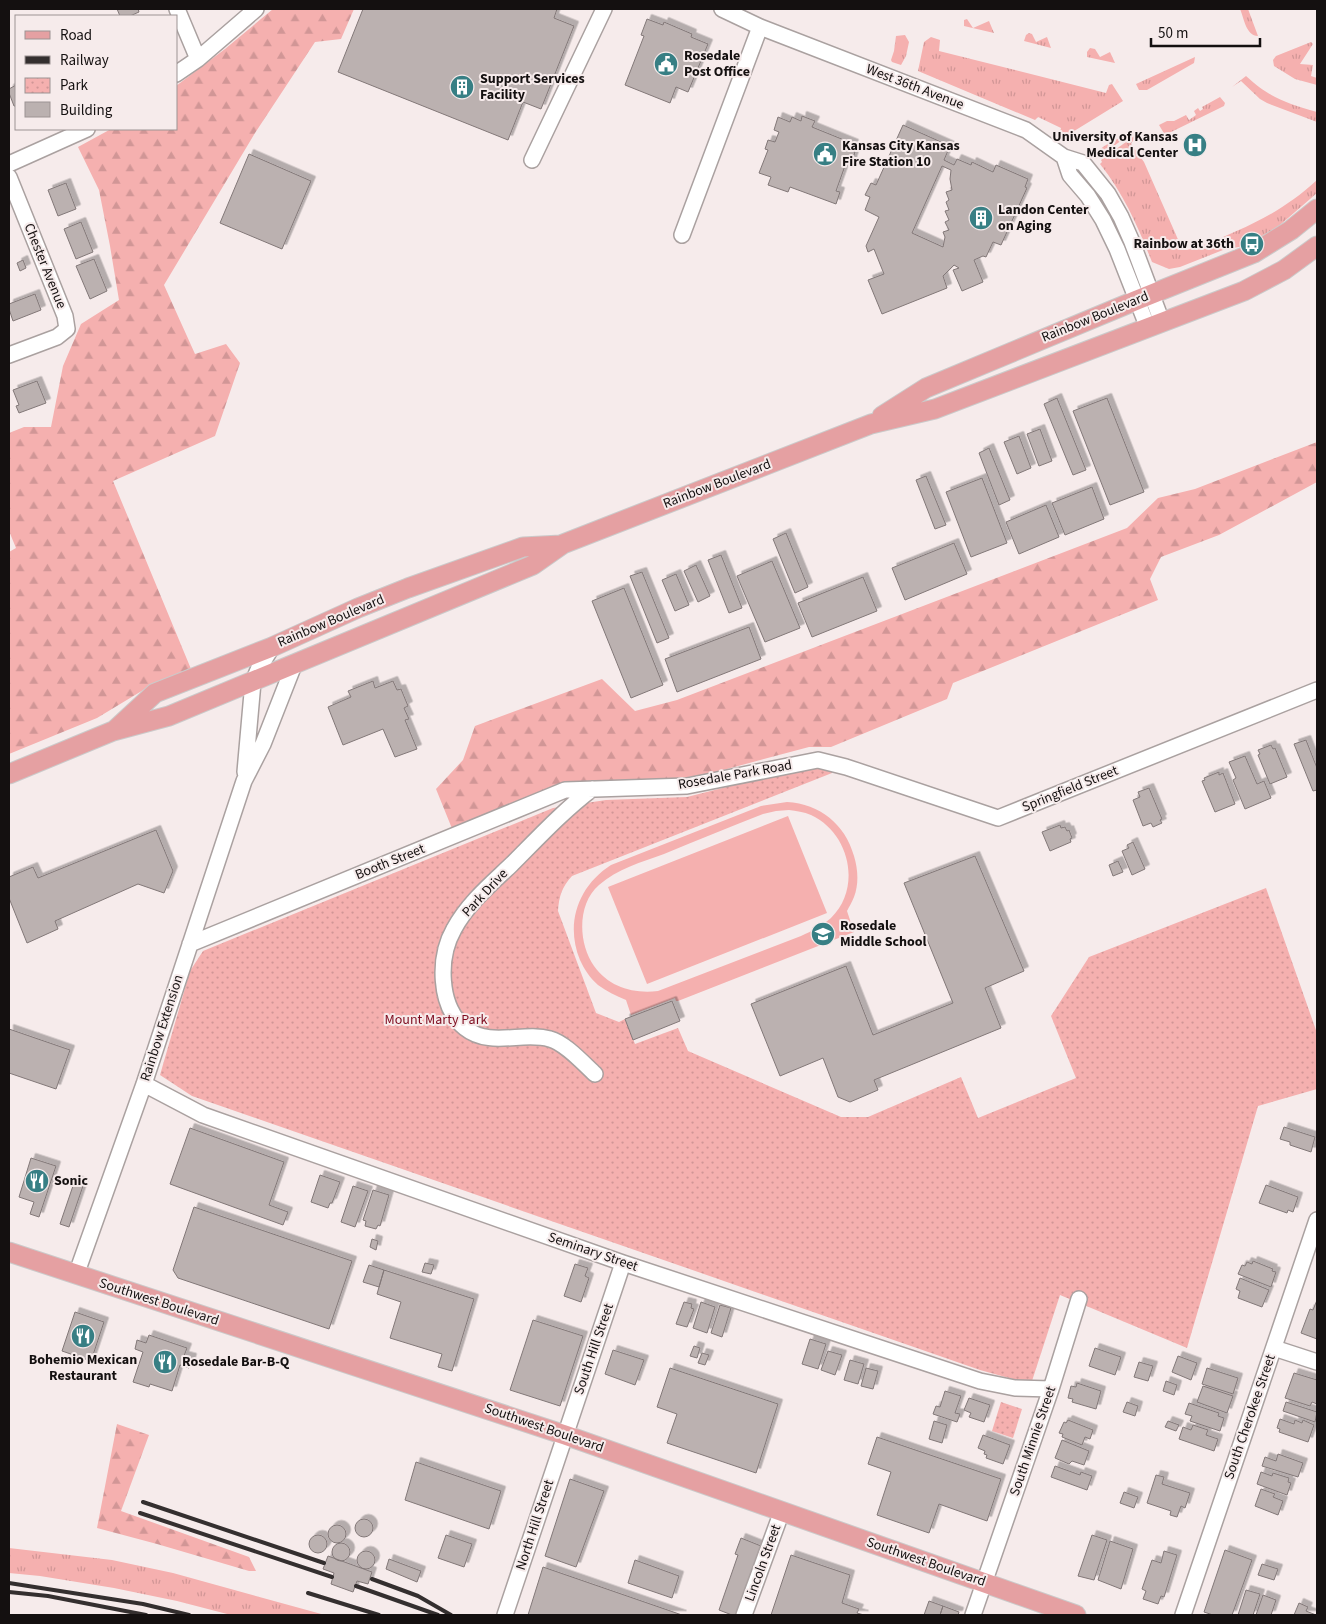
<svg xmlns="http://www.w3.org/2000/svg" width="1326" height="1624" viewBox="0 0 1326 1624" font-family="'Source Sans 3',sans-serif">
<defs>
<pattern id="grass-tufts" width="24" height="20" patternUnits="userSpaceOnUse" patternTransform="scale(1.25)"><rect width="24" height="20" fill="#f5b0af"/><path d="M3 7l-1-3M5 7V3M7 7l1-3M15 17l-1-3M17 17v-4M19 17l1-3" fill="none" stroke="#d19696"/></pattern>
<pattern id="forest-firs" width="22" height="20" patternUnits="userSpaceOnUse" patternTransform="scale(1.25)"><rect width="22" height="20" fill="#f5b0af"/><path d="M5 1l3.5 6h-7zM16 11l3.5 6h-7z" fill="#d19696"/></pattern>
<pattern id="park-dots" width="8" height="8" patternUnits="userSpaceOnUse" patternTransform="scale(1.25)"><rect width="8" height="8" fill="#f5b0af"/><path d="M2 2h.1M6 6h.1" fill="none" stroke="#d19696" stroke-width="1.8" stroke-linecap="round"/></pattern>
<filter id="shadow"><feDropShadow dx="4.5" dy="-4.5" stdDeviation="0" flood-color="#0004"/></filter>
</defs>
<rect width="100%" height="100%" fill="#f6ebeb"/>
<!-- grass -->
<path fill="url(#grass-tufts)" d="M1240,9H1248L1258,36C1246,36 1244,18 1240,9Z
M967,19L973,28L989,21L994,33L964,26V20Z
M1029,33L1032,34L1036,42L1047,37L1051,48L1024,41L1026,35Z
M905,35L909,42L906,56L901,65L892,62L891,60L894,51L896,36Z
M931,37L940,40L939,51L1106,93L1109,85L1112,84L1123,101L1066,136L1060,132L1061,128L1038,117L1035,120L918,71L924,42Z
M1311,42L1313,44L1300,64L1313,65L1311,76L1317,78V85L1295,79L1274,66L1273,60L1276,56Z
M1090,48L1095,49L1100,57L1110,52L1115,63L1087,57V52Z
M1195,57L1194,63L1147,90H1139L1136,84Z
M1246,76C1270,98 1286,103 1317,112V122L1267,103L1260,99L1241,81L1232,87Z
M1220,97L1225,103L1224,106L1165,135L1159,125L1167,121H1174L1186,115L1189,120L1196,115L1194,111L1198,108L1200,111L1203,109L1202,107Z
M1133,132L1096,159L1095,156C1101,144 1121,138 1133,132Z
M1137,134L1131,144L1144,162L1180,244L1186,250L1197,248C1244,228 1279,215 1317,180V193L1280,225L1249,245L1223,250L1180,267L1169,269L1152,262C1138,227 1124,194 1100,164L1102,162L1101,160Z
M9,1548L112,1560L173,1573L325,1615H231L177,1601L114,1588L40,1576L9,1573Z"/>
<!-- forest -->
<path fill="url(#forest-firs)" d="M273,9H354L341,39L315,42L255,133L164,285L195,354L226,344L240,363L215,436L113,481L191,669L145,689L97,718L9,754V552L16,548L9,531V433L24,427H51L63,366L81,324L119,300L110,246L99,190L78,147L111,129H176V86L225,49Z
M1317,442V482L1219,535L1161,557L1150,579L1158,600L953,683L947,699L831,747H809L712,773L676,779L587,782L453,831L436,789L463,760L475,726L602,679L635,711L677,700L1127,528L1158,498L1195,489Z
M117,1424L149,1435L121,1511L249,1557L256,1571H249L157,1544L97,1528Z"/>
<!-- park -->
<path fill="url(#park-dots)" d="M830,767L832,773L572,876C562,887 559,896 558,911L596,1013L619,1022L625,1019L635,1044L678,1028L688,1051L841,1117H868L961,1077L978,1118L1076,1078L1051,1016L1089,957L1266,888L1317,1033V1089L1258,1106L1187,1348L1060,1295L1031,1384L980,1370L192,1096L160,1075L190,971L203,951L553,808L606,800L687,797L797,769Z
M1001,1402L1022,1409L1013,1438L992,1431Z"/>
<!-- pitch -->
<path fill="#f5b0af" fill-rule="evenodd" d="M787,802C820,804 845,824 854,856C858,869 859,884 854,897C852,902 849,907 847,911L854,932L678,1001H676L675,998L631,1015L626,1000C616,996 606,991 598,985C590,978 584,969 580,960C565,924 578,886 611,865L761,806ZM789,810C796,811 804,812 811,815C850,833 862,888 831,918C822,926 812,931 801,936L658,991C633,994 609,987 594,966C578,943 577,904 599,885C617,869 642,862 664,854C697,840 730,827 763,814L776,811Z
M788,816L827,913L647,984L608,887Z"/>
<!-- building -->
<path fill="#bbb1b0" stroke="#827878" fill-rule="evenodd" filter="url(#shadow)" d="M117,9H138L139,12L130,16H120Z
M363,9H557L554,18L574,26L541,109L523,102L508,140L338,72Z
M647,19L663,25L664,22L692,34L691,37L708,44L688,92L676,87L670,103L625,85L644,36L641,35Z
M16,85V106H14L9,93V89Z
M802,116L815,121L812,127L854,144L851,151L855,152L851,165L846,163L836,191L840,192L836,204L790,187L788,192L768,185L771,177L759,173L768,150L765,149L768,140L775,142L779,132L774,130L778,117L790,122L792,117L801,121Z
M903,125L950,146L944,160L954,165L957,159L971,165L972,162L993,172L996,165L1028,179L1025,187L1027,188L1001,245L993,242L986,257L983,256L974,260L983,282L962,291L953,270L959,268L954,265L943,276L947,288L882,314L868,280L884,274L874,249L868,252L866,246L879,217L865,210L870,197L865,195L871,183L876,185ZM942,166L951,170L950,179L952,190L946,192L949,200L946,202L949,210L945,211L949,220L945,222L949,230L943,232L945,237L943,247L912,233Z
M249,154L311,181L282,249L220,223Z
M66,183L76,209L58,216L48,190Z
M81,222L93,252L76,259L64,229Z
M94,259L107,291L90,299L76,266Z
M23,260L26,268L20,271L17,263Z
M35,294L41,310L13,321L9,309V304Z
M37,381L46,403L19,413L16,406L19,405L13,390Z
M1057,398L1086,470L1073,475L1044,404Z
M1107,398L1144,492L1110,505L1073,411Z
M1040,429L1052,461L1039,466L1027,434Z
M1019,436L1031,468L1017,474L1004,442Z
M989,448L1010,500L999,505L979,453Z
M926,476L946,525L935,529L916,480Z
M982,478L1007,543L971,557L946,492Z
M1092,487L1104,519L1065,535L1052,503Z
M1046,505L1059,537L1019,554L1006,522Z
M786,533L808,587L795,593L773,539Z
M954,543L967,574L905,600L892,568Z
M721,555L742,608L729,613L708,560Z
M772,561L800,628L765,642L737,576Z
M696,565L710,596L698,602L684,571Z
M642,572L669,638L657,643L630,576Z
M676,574L689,605L675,611L662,580Z
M863,577L877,611L812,637L798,603Z
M624,588L663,685L631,698L592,601Z
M749,627L761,659L677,692L665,659Z
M373,681L375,688L393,681L397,690L401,689L408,706L404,708L409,719L405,720L417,749L395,757L383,729L343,745L328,707L351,697L348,691Z
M1306,740L1317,768V790L1313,791L1294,744Z
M1271,745L1273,749L1275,748L1287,777L1270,784L1258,755L1260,754L1258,750Z
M1245,756L1257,784L1264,781L1271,798L1245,809L1233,780L1236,778L1229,762Z
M1219,772V775L1223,773L1235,804L1215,812L1202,781L1205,780L1204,778Z
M1149,788L1162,819L1160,820L1162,823L1153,827L1151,823L1143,826L1133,800L1140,797L1138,792Z
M1060,825L1061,828L1065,827L1067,831L1069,830L1072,838L1070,839L1071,842L1050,851L1042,832Z
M156,830L173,871L164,893L138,884L55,921L58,929L27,943L9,898V877L33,867L38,878Z
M1133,842L1145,869L1132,875L1122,851L1129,848L1127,845Z
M975,856L1024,971L985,988L1001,1028L874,1080L878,1090L850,1102L838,1097L823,1058L780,1076L751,1004L846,966L873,1035L953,1003L904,883Z
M1118,861L1123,872L1113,876L1109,865Z
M672,1001L680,1021L633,1040L625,1019Z
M9,1029L70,1050L56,1089L9,1073Z
M1284,1127L1315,1137L1311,1152L1290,1145V1142L1280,1139Z
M190,1128L284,1162L269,1205L288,1212L283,1225L170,1184Z
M31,1158L56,1166L39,1217L30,1214L34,1202L19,1197Z
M320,1175L340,1182L332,1203H330L328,1208L311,1202Z
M75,1180L84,1183L69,1227L60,1224Z
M1266,1185L1298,1197L1293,1212L1288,1210L1287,1213L1259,1203Z
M353,1186L368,1191L355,1227L341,1222Z
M373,1190L389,1195L380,1226L378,1225L376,1229L365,1226L366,1221L363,1220Z
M194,1207L352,1261L329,1329L178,1278L173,1270Z
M372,1239L378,1241L376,1250L370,1247Z
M1253,1261L1273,1269L1272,1271L1276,1272L1271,1287L1238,1274L1242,1265L1245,1266L1247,1262L1252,1264Z
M425,1263L434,1265L431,1274L422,1272Z
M575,1264L588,1268L585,1276L589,1278L581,1302L564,1296Z
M369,1265L384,1270L379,1287L363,1282Z
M384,1270L474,1299L452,1371L438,1367L442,1354L390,1338L401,1302L377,1294Z
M1240,1278L1269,1290L1262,1307L1238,1298L1240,1291L1236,1289Z
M1317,1300V1339L1301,1333L1310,1309L1313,1310Z
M684,1302L692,1304L691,1308L694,1309L687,1327L676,1324Z
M701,1302L715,1307L707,1333L693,1328Z
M720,1305L731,1308L722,1337L711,1333Z
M75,1312L104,1322L91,1361L62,1351Z
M533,1320L583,1336L560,1406L510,1390Z
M149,1335L187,1348L184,1356L192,1358L189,1368L180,1365L172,1391L150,1384L149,1387L133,1382L143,1352L135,1349L137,1340L146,1343Z
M810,1339L826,1344L818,1369L802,1364Z
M694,1346L700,1348L697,1358L690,1356Z
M1095,1348L1121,1357L1115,1375L1089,1366Z
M613,1350L644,1360L635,1385L605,1374Z
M828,1351L842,1355L835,1375L821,1370Z
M702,1353L709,1355L705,1365L698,1363Z
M1178,1356L1197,1363L1191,1380L1172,1372Z
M850,1360L864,1364L858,1384L844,1380Z
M1139,1362L1153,1366L1148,1381L1134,1377Z
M670,1368L778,1404L756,1473L667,1443L677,1414L657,1407Z
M866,1368L878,1371L873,1389L861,1386Z
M1207,1368L1238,1378L1233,1394L1202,1384Z
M1294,1373L1317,1380V1404L1312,1402L1310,1406L1285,1398Z
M1166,1381L1177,1385L1174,1395L1163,1391Z
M1077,1383L1101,1391L1096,1409L1072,1402L1073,1399L1068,1398L1071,1386L1076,1387Z
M1203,1386L1233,1396L1227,1413L1197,1402Z
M945,1391L961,1396L955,1413L960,1414L957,1422L933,1414L936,1406L940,1407Z
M969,1398L990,1405L984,1422L969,1417L971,1413L964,1410Z
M1127,1402L1138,1406L1135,1416L1123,1412Z
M1286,1402L1317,1412L1315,1422L1283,1411Z
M1189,1403L1219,1413L1218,1416L1224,1418L1220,1431L1190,1421L1192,1416L1185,1414Z
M1280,1419L1294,1424L1295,1420L1302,1423L1303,1420L1314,1425L1308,1442L1279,1432L1280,1429L1277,1428Z
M1068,1420L1093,1430L1090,1439L1085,1437L1082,1445L1062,1437L1063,1434L1059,1433L1064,1422L1066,1423Z
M934,1421L947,1425L942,1443L929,1439Z
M1168,1421L1179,1425L1176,1431L1165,1427Z
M1193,1425L1208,1430L1206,1435L1218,1439L1214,1451L1179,1439L1183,1427L1191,1430Z
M983,1435L1010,1445L1003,1464L986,1458L987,1455L984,1454L985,1451L978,1448Z
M877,1437L1001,1479L987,1521L939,1504L929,1533L877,1515L891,1472L868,1464Z
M1062,1440L1089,1451L1084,1465L1072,1461L1069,1464L1055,1458Z
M1278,1454L1303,1463L1298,1477L1262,1466L1265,1457L1276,1461Z
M416,1462L501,1491L489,1529L405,1500Z
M1055,1466L1080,1475L1081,1472L1092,1476L1087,1490L1051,1477Z
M1261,1472L1272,1476L1273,1473L1289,1478L1288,1482L1291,1483L1287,1495L1257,1484Z
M1156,1475L1164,1477L1162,1484L1190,1493L1185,1508L1181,1506L1177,1517L1170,1515L1171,1511L1147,1503Z
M570,1479L604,1491L576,1567L545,1556Z
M1261,1489L1275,1494L1273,1497L1283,1501L1278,1515L1255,1506Z
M1124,1492L1138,1497L1134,1508L1120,1503Z
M355 1528a9 9 0 1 1 18 0a9 9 0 1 1-18 0Z
M328 1534a9 9 0 1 1 18 0a9 9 0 1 1-18 0Z
M446,1535L472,1544L464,1567L438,1558Z
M1092,1535L1107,1540L1094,1580L1078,1576Z
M309 1544a9 9 0 1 1 18 0a9 9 0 1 1-18 0Z
M741,1538L761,1546L737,1615H732L719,1610L738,1555L735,1554Z
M1110,1541L1133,1549L1121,1589L1098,1580Z
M332 1552a9 9 0 1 1 18 0a9 9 0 1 1-18 0Z
M1225,1550L1252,1560L1232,1615H1213L1204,1612Z
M1164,1551L1177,1555L1164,1597L1161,1596L1158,1604L1143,1599L1146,1591L1142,1589L1152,1560L1161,1563Z
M357 1560a9 9 0 1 1 18 0a9 9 0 1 1-18 0Z
M791,1555L850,1575L842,1603L859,1609L857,1613L864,1615H771Z
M328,1556L372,1572L368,1584L357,1581L353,1592L331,1584L334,1573L323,1569Z
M389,1559L421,1571L417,1582L386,1569Z
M635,1560L679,1576L672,1598L628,1583Z
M1262,1564L1278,1569L1274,1580L1258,1575Z
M543,1567L682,1615H528Z
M1246,1590L1260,1594L1253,1615H1238Z
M1263,1595L1276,1600L1271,1615H1256Z
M929,1601L943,1606L940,1615H924Z
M1299,1603L1308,1607L1306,1611L1316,1615H1294Z
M943,1606L959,1612L958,1615H940Z"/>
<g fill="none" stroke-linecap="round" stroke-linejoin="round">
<!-- minor casing -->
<g stroke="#aaa1a0" stroke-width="18">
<path id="minor" d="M177,9L198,59
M722,9L760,27L1026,130L1064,157L1083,163L1108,194L1121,217L1132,242L1162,322
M176,74L198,59L256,9
M1064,157L1070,175L1088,196L1103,220L1117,249L1148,328
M532,160L604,9
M9,164L87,129
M9,177L65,316L67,329L57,337L9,355
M682,235L760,27
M245,772L253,682L258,670L272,647
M592,789C563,811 538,838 512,864C491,884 468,903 454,929C438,957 438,1006 465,1028C490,1048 523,1031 550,1039C565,1043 583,1063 595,1074
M190,944L565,790L687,786L818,760L846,767L998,818L1317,690
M144,1084L203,1115L623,1263L980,1381L1015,1388L1051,1389
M76,1275L144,1084L244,781L263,744L294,665
M1274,1348L1317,1362
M505,1615L623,1263
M744,1615L782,1511
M973,1615L1051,1389L1079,1299
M1183,1615L1317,1220"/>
</g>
<!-- major casing -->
<g stroke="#cbcaca" stroke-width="21">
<path id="major" d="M882,416L926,388L1137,300L1254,253L1291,230L1317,209
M116,729L155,693L272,647L358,608L408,588L523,547L561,545
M9,774L113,731L169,716L533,565L563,544L871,424L935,409L1244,291L1284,270L1317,246
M9,1252L565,1435L1076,1615"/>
</g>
<!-- minor -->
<use href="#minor" stroke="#fff" stroke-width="15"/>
<!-- major -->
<use href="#major" stroke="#e5a0a2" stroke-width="19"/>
<!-- rail -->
<path stroke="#342f2f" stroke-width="4" d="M143,1502L324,1563
M140,1513L332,1577
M372,1579L418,1596L451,1615
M9,1583L143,1604L189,1615
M356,1586L438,1615
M9,1592L48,1596L146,1615
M308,1593L379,1615"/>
</g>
<!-- icons -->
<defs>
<g id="civic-disc" transform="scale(1.25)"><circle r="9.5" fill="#377f84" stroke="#f6ebeb"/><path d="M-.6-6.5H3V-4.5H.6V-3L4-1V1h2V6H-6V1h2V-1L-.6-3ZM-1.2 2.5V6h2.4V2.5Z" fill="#fff"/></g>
<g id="building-disc" transform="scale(1.25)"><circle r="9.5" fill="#377f84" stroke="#f6ebeb"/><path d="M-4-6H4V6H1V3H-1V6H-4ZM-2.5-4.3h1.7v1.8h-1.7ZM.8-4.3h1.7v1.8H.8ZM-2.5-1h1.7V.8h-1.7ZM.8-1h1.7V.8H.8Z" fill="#fff"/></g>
<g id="hospital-disc" transform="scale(1.25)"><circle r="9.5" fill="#377f84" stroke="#f6ebeb"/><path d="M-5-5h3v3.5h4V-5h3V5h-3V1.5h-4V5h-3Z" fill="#fff"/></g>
<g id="bus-disc" transform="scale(1.25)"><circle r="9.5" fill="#377f84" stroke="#f6ebeb"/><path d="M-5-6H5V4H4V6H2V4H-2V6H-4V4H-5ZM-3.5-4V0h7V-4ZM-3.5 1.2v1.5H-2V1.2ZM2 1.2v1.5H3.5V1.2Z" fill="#fff"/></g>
<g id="school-disc" transform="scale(1.25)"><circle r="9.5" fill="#377f84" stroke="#f6ebeb"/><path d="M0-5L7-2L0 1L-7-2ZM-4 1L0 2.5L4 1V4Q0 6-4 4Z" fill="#fff"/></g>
<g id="restaurant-disc" transform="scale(1.25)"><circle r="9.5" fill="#377f84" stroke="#f6ebeb"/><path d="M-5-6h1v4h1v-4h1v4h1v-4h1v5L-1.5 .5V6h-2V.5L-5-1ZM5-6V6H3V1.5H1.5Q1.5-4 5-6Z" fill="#fff"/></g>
</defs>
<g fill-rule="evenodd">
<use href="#civic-disc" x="666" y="64"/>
<use href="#building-disc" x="462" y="87"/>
<use href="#hospital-disc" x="1195" y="145"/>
<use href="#civic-disc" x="825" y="154"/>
<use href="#building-disc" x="981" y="218"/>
<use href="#bus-disc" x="1252" y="244"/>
<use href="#school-disc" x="823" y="934"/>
<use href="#restaurant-disc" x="37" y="1181"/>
<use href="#restaurant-disc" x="83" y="1336"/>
<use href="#restaurant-disc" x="165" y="1362"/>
</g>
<g text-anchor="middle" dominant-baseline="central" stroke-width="4" stroke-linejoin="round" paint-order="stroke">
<!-- poi labels -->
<g font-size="14" font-weight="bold" fill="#141010" stroke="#f6ebeb" text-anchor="start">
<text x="684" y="56">Rosedale<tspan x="684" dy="16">Post Office</tspan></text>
<text x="480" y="79">Support Services<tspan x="480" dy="16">Facility</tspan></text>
<text x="1178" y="137" text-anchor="end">University of Kansas<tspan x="1178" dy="16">Medical Center</tspan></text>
<text x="842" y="146">Kansas City Kansas<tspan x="842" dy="16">Fire Station 10</tspan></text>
<text x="998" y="210">Landon Center<tspan x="998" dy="16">on Aging</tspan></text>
<text x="1234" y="244" text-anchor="end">Rainbow at 36th</text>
<text x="840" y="926">Rosedale<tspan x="840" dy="16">Middle School</tspan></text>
<text x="54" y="1181">Sonic</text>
<text x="83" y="1360" text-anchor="middle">Bohemio Mexican<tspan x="83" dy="16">Restaurant</tspan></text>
<text x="182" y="1362">Rosedale Bar-B-Q</text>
</g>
<!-- street labels -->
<g font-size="14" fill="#141010" stroke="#f6ebeb">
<text transform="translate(915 87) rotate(21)">West 36th Avenue</text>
<text transform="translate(45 266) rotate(68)">Chester Avenue</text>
<text transform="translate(1095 317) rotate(-22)">Rainbow Boulevard</text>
<text transform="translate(717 484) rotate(-21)">Rainbow Boulevard</text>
<text transform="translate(331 621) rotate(-23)">Rainbow Boulevard</text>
<text transform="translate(735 775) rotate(-10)">Rosedale Park Road</text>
<text transform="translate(1070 789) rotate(-22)">Springfield Street</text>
<text transform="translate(390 862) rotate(-22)">Booth Street</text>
<text transform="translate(485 893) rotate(-47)">Park Drive</text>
<text transform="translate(162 1028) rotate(-72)">Rainbow Extension</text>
<text transform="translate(593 1252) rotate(19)">Seminary Street</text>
<text transform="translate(159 1302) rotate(18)">Southwest Boulevard</text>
<text transform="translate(594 1349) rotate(-71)">South Hill Street</text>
<text transform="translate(1250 1417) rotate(-71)">South Cherokee Street</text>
<text transform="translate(544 1428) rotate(19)">Southwest Boulevard</text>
<text transform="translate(1033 1441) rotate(-71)">South Minnie Street</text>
<text transform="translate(535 1525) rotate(-72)">North Hill Street</text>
<text transform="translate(926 1562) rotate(19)">Southwest Boulevard</text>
<text transform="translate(763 1563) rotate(-70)">Lincoln Street</text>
</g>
<!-- park labels -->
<g font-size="14" fill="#7e0c1f" stroke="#f6ebeb">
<text x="436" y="1020">Mount Marty Park</text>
</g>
</g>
<!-- border -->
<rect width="1326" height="1624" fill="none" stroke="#141010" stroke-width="20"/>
<!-- legend -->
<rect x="15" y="15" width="162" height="115" fill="#f6ebeb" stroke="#9c9393"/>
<rect x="25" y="31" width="25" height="8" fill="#e5a0a2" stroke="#9c9393"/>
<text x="60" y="40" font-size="15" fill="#141010">Road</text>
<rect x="25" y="56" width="25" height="8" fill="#342f2f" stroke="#9c9393"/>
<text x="60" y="65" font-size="15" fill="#141010">Railway</text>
<rect x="25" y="78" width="25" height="15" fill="url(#park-dots)" stroke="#9c9393"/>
<text x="60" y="90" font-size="15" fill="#141010">Park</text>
<rect x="25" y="102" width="25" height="15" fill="#bbb1b0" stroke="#9c9393"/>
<text x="60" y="115" font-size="15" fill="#141010">Building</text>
<!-- scale -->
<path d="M1151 38v8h109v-8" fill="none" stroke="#141010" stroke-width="2.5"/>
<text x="1158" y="38" font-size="15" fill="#141010" stroke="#f6ebeb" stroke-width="4" paint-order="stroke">50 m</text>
</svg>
